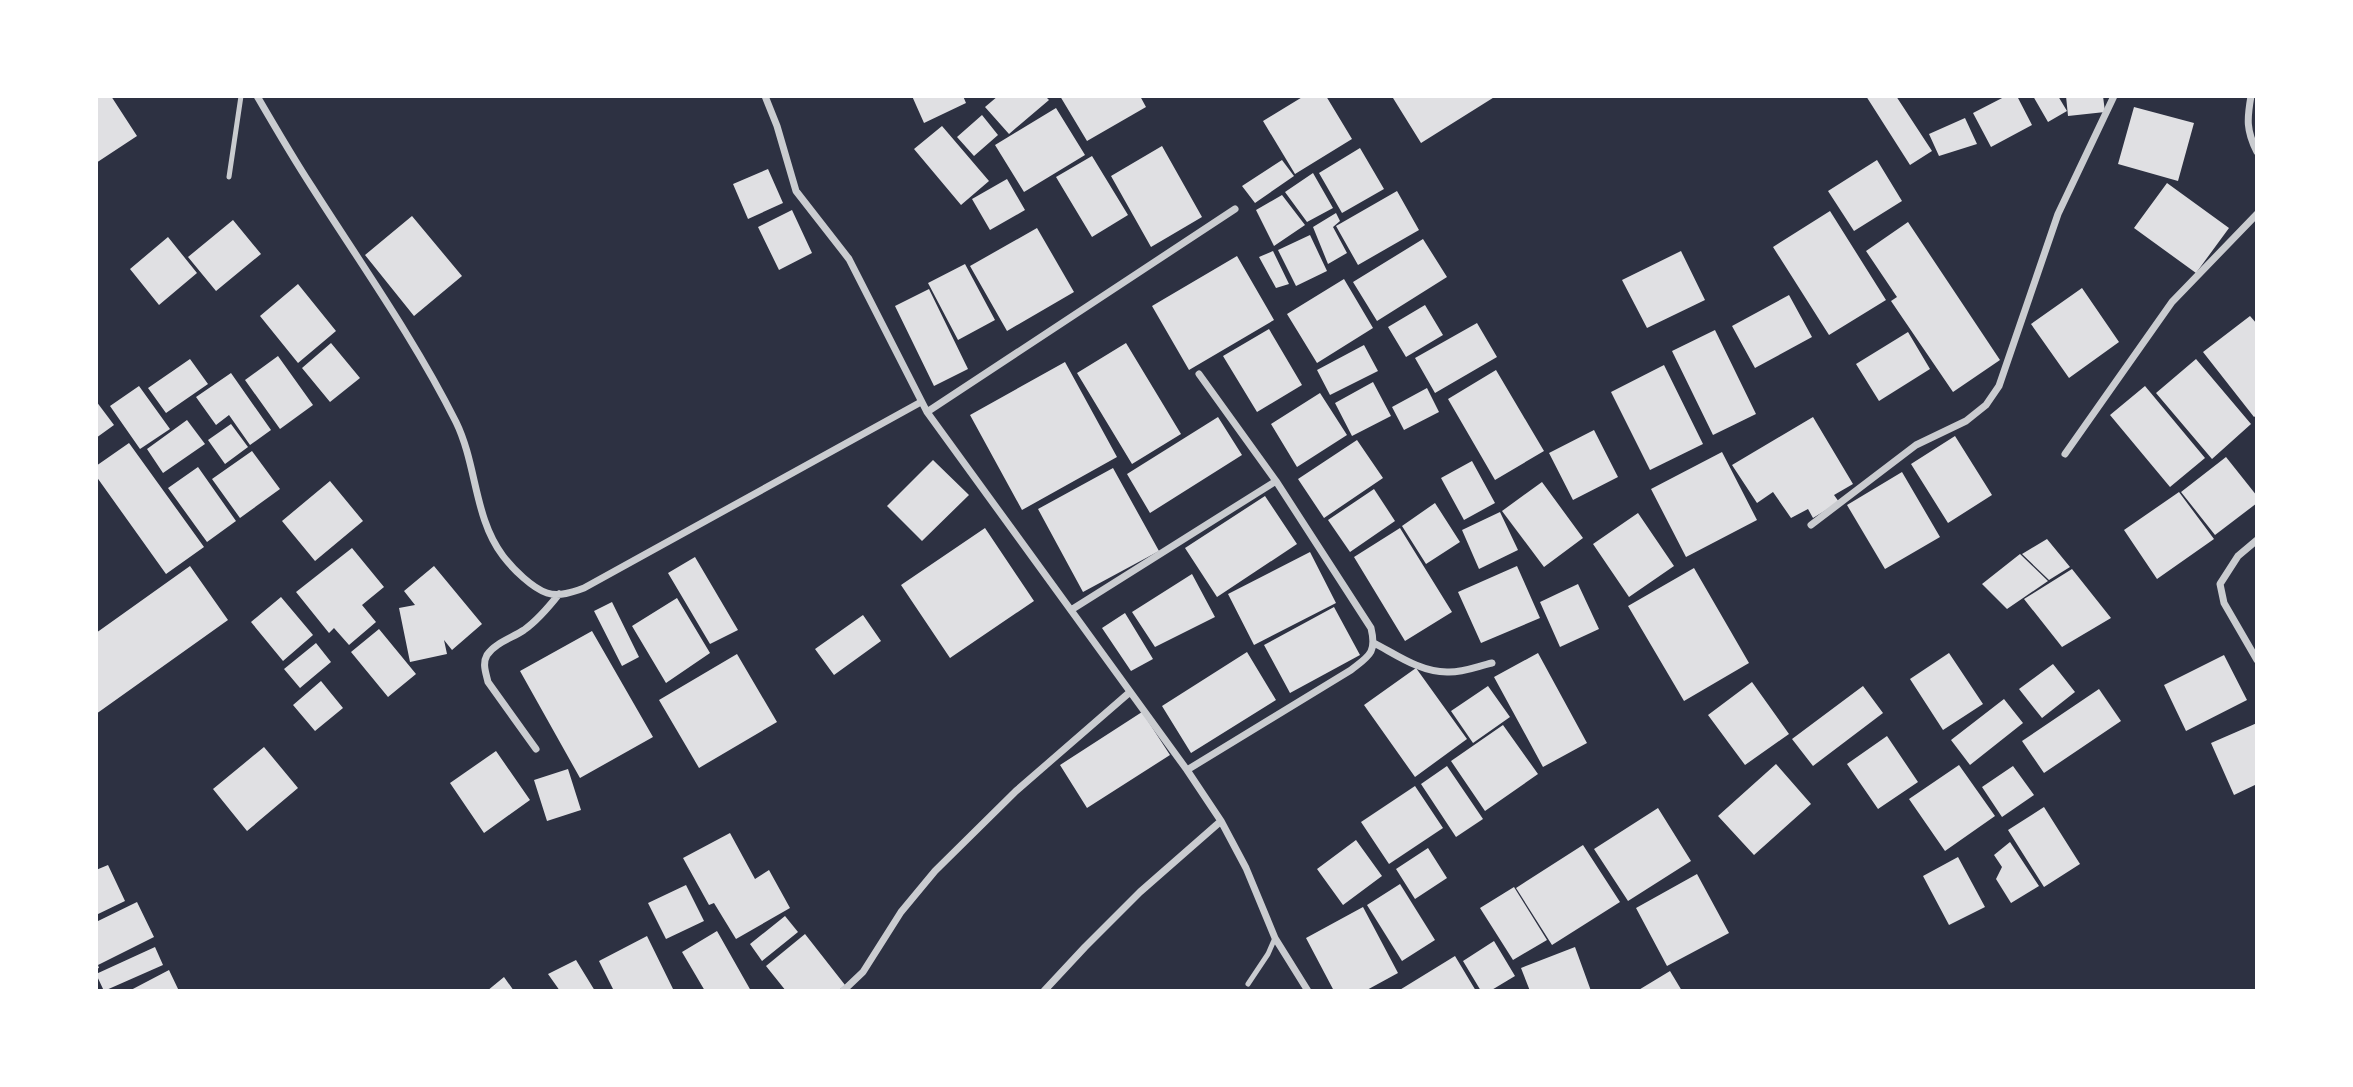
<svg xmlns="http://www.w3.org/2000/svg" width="2353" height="1087" viewBox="0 0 2353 1087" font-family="'PT Serif',serif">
<rect width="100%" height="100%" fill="#2d3142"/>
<!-- building -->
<path fill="#e0e0e3" d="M96,96H111L137,136L96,163Z
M912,96H963L966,103L924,123Z
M998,96H1045L1049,100L1009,134L985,107Z
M1060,96H1140L1146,107L1087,141Z
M1304,96H1326L1352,139L1295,174L1263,121Z
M1396,96H1496L1421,143L1393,98Z
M1866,96H1896L1932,151L1910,165Z
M2006,96H2017L2032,125L1991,147L1973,113Z
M2033,96H2058L2067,111L2048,122Z
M2066,96H2103L2105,112L2068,116Z
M2134,107L2194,123L2178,181L2118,164Z
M1056,108L1085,155L1024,192L995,145Z
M982,115L998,135L974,156L957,137Z
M1965,118L1977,144L1939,156L1929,134Z
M942,126L989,181L961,205L914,149Z
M1162,146L1202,217L1151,247L1111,176Z
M1360,148L1384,189L1342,213L1319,173Z
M1092,156L1128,215L1092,237L1056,177Z
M1282,160L1294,176L1255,203L1242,186Z
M1877,160L1902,201L1854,231L1828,191Z
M768,169L783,203L748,219L733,184Z
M1313,173L1333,208L1307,222L1285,192Z
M1007,179L1025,210L990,230L972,199Z
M2167,183L2229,228L2196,273L2134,228Z
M1397,191L1419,230L1358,265L1336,226Z
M1282,195L1305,225L1274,246L1256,210Z
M792,210L812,253L779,270L758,227Z
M1830,211L1886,300L1829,335L1773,247Z
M1336,213L1340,221L1333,227L1347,253L1328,264L1313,227Z
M412,216L462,276L414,316L365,255Z
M233,220L261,254L216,291L188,257Z
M1908,222L2000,360L1953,392L1891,301L1897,297L1866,251Z
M1037,228L1074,292L1007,331L970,266Z
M1310,235L1327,271L1296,286L1278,250Z
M168,237L197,273L159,305L130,269Z
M1423,239L1447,277L1377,321L1353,282Z
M1273,251L1289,284L1276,288L1259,257Z
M1681,251L1705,300L1647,328L1622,280Z
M1237,256L1274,320L1189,370L1152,306Z
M965,264L995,320L958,340L928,283Z
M1344,279L1373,328L1317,363L1287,314Z
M298,284L336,331L298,363L260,316Z
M2082,288L2119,342L2069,378L2031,324Z
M929,289L968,369L934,386L895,306Z
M1789,295L1812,337L1755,368L1732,326Z
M1425,305L1443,335L1406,357L1388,327Z
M2250,316L2257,324V415L2254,417L2203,352Z
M1477,323L1497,357L1435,393L1415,358Z
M1269,329L1302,385L1257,412L1223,356Z
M1715,330L1756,414L1713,435L1672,351Z
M1908,332L1930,369L1879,401L1856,364Z
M331,343L360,378L330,402L302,368Z
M1126,343L1181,434L1132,464L1077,373Z
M1364,345L1378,371L1330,395L1317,370Z
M278,356L313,405L280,429L245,380Z
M190,359L208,384L166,413L148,388Z
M2196,359L2251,424L2212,459L2156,393Z
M1065,362L1117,457L1022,510L970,415Z
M1664,365L1703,444L1650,470L1611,392Z
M1496,370L1544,451L1495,480L1448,399Z
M231,373L271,430L250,445L229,415L216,425L196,397Z
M1373,382L1391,416L1352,436L1335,403Z
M139,386L170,429L140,449L110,406Z
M2145,386L2205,458L2170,487L2110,415Z
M1427,388L1439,412L1404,430L1392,407Z
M1320,393L1347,435L1297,467L1271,424Z
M96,401L114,425L96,438Z
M1218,417L1242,455L1150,513L1127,474Z
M1813,417L1853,484L1834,495L1839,502L1813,518L1808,509L1791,518L1773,492L1757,503L1732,465Z
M187,420L205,444L163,473L147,449Z
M231,424L248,447L225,464L208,440Z
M1594,430L1618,477L1573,500L1549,453Z
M1955,436L1992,495L1948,523L1911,464Z
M1357,440L1383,478L1324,518L1298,479Z
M129,443L204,547L166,574L96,476V466Z
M252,451L280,489L240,518L212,479Z
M1722,452L1757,520L1686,557L1651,489Z
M2226,457L2257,496V503L2215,535L2181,492Z
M933,460L969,495L922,541L887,506Z
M1472,461L1495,503L1464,520L1441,478Z
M198,467L236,521L207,542L168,488Z
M1113,468L1159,551L1083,592L1038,509Z
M1902,472L1940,537L1885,569L1847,505Z
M330,481L363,521L315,561L282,521Z
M1542,482L1583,538L1544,567L1502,511Z
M1374,489L1395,521L1350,552L1328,520Z
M2179,492L2214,539L2157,579L2124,530Z
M1265,496L1297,544L1217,597L1185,548Z
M1435,503L1460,542L1426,564L1402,526Z
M1500,512L1518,550L1479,569L1462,530Z
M1638,513L1674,566L1629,597L1593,544Z
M985,528L1034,601L950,658L901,585Z
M1400,528L1452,612L1405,641L1354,557Z
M2047,539L2070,567L2049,580L2022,554Z
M352,548L384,587L362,605L376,622L349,645L334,628L329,633L296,592Z
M1310,552L1336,603L1254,645L1228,594Z
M2020,554L2048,581L2007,609L1982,584Z
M695,557L738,630L710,644L668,573Z
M190,566L228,620L96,714V633Z
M434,566L482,624L452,650L444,640L447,654L410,662L399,608L415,605L404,591Z
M1517,566L1540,618L1481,643L1458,592Z
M1694,568L1749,663L1684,701L1628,606Z
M2072,569L2111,618L2062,647L2024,599Z
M1192,574L1215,617L1155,647L1132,612Z
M1578,584L1599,629L1560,647L1540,602Z
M281,597L313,635L283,661L251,622Z
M677,598L710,653L666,683L632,626Z
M612,602L639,657L622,666L594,611Z
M1334,607L1360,655L1290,693L1264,645Z
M1125,613L1153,659L1131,671L1102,628Z
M863,615L881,641L834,675L815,649Z
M379,629L416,674L388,697L351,652Z
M592,631L653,737L580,778L520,671Z
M316,643L331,662L300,688L284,669Z
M1247,652L1276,700L1191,753L1162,706Z
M1538,653L1587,743L1543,767L1494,677Z
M1949,653L1983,704L1943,730L1910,679Z
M737,654L777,722L699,768L659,700Z
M2224,655L2247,700L2186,731L2164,685Z
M2053,664L2075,692L2042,718L2019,689Z
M1416,668L1467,739L1415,777L1364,705Z
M321,681L343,708L315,731L293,705Z
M1752,682L1789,734L1745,765L1708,715Z
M1488,686L1510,717L1473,743L1451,711Z
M1863,686L1883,713L1813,766L1792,739Z
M2099,689L2121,721L2044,773L2022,741Z
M2004,699L2023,723L1970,765L1951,740Z
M1142,712L1170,755L1087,808L1060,765Z
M2257,723V784L2234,795L2211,743Z
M1503,725L1538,774L1485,811L1451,761Z
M1887,736L1918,782L1878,809L1847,764Z
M264,747L298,788L247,831L213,789Z
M496,751L530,800L484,833L450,783Z
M1776,764L1811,804L1754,855L1718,816Z
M1959,765L1995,816L1945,851L1909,799Z
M1447,766L1483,819L1456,837L1421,784Z
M2013,766L2034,795L2002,817L1982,787Z
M568,769L581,810L547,821L534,780Z
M1415,786L1443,828L1389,864L1361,822Z
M2044,807L2080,864L2044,887L2008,830Z
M1658,808L1691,861L1628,901L1594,849Z
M730,833L755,879L769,870L790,908L736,939L714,903L709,905L683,858Z
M1356,840L1382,876L1343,905L1317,869Z
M2010,842L2039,886L2011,903L1996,879L2002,867L1994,855Z
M1583,845L1620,902L1552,945L1516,888Z
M1428,848L1447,878L1415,899L1396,869Z
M1958,857L1985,907L1949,925L1923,876Z
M108,865L125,901L96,915V870Z
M1697,874L1729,933L1667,966L1636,908Z
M1400,884L1435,940L1402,961L1367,905Z
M686,885L704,921L666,939L648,903Z
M1514,887L1547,940L1513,960L1480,908Z
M137,902L154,937L98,965L99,968L96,969V922Z
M1363,907L1398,973L1365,991H1334L1306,938Z
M785,916L798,932L762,961L750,944Z
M717,931L751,991H705L682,952Z
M805,934L845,985L838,991H786L766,966Z
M647,936L674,991H614L599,961Z
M1494,941L1515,976L1490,991H1481L1463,961Z
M155,947L163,965L104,991L96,974Z
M1575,947L1591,991H1530L1521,968Z
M1455,956L1476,991H1398Z
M576,960L595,991H560L548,974Z
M169,970L179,991H129Z
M1670,971L1682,991H1637Z
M504,977L514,991H487Z"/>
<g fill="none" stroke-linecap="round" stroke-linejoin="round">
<!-- service -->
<path stroke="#caccd0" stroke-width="5" d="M229,177L241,96
M1248,984L1268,954L1275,938"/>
<!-- minor -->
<path stroke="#caccd0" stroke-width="7" d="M257,96C275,127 293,158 312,187C361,264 415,340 456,422C477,465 474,518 503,556C513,569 532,588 547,593C559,597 573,592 584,588L921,402
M765,96L777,126L796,191L849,259L927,412L1187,770L1221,821L1246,868L1275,938L1308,991
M2251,96C2247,119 2246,130 2257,152
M1199,374L1276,481
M927,412L1235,209
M2065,454L2172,302L2257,214
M1811,525L1916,445L1966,421L1986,405L1999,386L2058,214L2114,96
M2257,540L2238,556L2220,584L2224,603L2257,660
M1071,610L1276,481L1371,628C1377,653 1369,656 1351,670L1187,770
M1374,643C1397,655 1420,672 1447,672C1462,673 1478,666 1492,663
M536,749L488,682C486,673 482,664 487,655C495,643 512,638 524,630C538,620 548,608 559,594
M843,991L863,972L901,912L935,871L1016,791L1130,692
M1044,991L1085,947L1140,892L1221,821"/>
</g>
<!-- border -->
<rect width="2353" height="1087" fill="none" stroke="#ffffff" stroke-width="196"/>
</svg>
